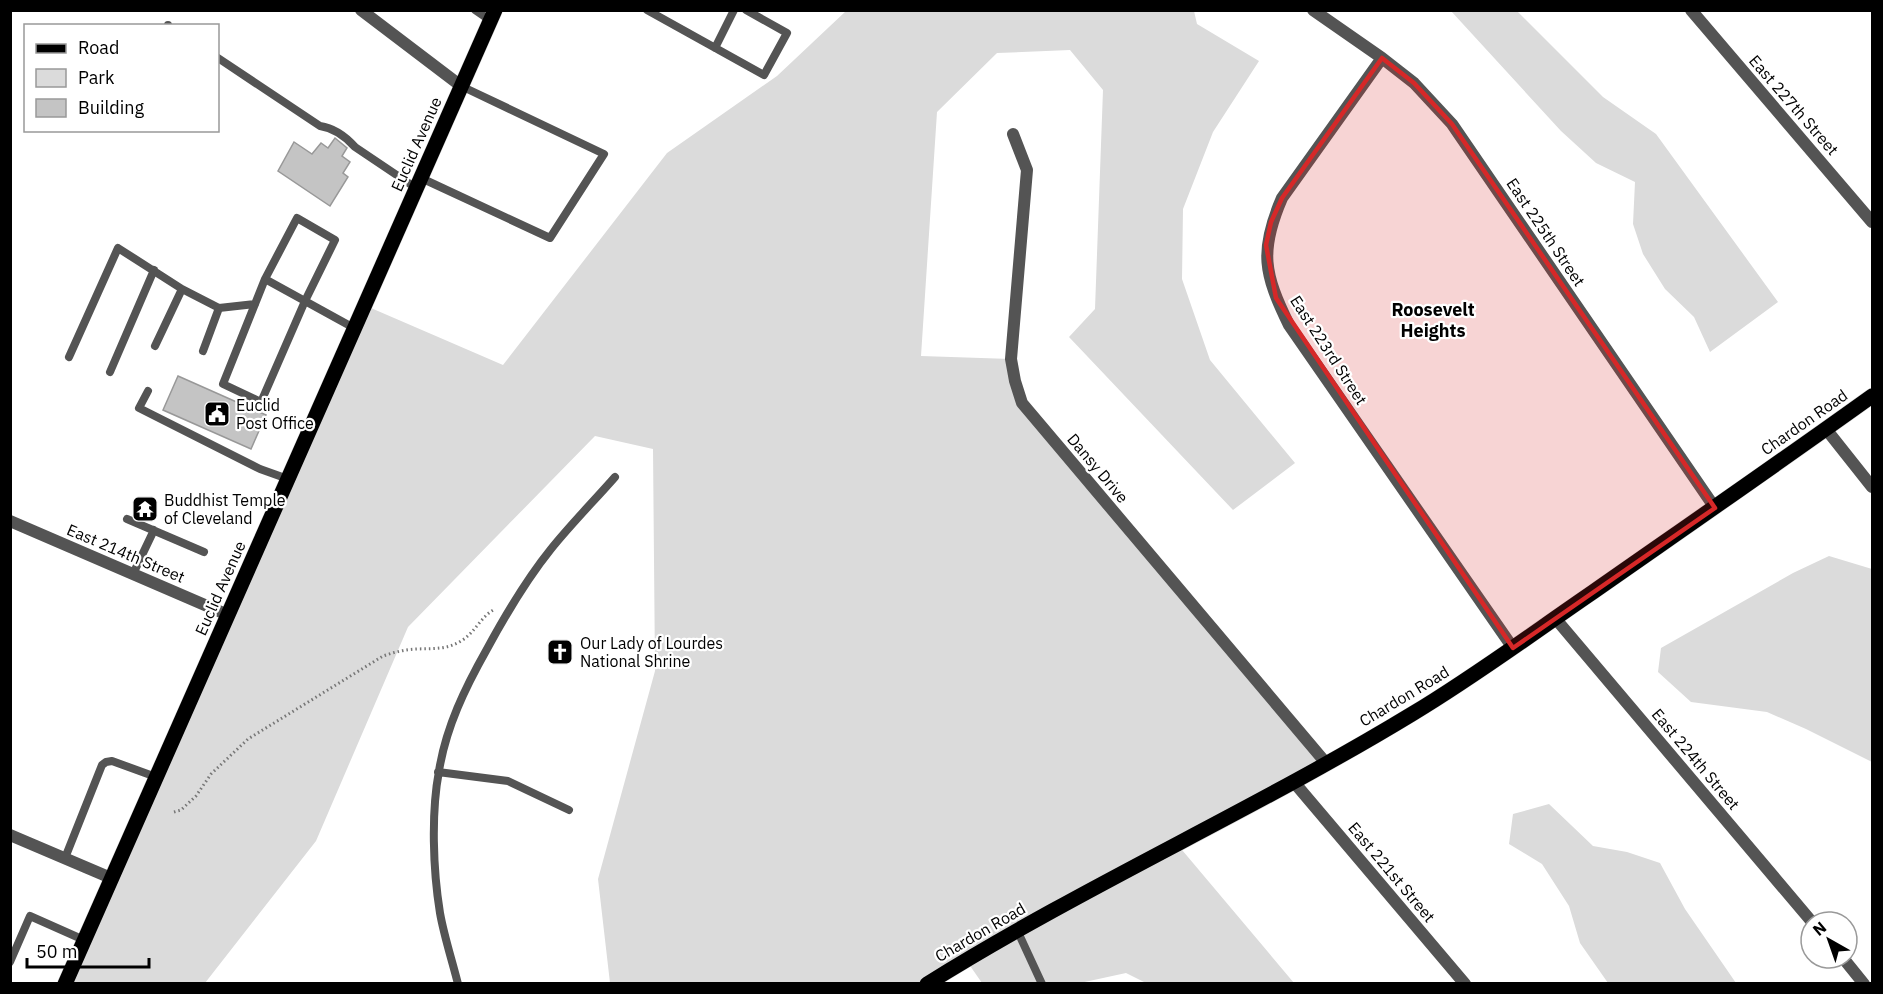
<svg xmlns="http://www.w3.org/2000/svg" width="1883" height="994" viewBox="0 0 1883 994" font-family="'IBM Plex Sans',sans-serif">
<rect width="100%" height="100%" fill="#fff"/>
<!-- green -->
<path fill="#dbdbdb" d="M846,11H1194L1197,24L1259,61L1213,132L1183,209L1182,279L1210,360L1295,463L1233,510L1069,337L1095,309L1103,90L1070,50L997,53L937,112L921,356L1011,359L1022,403L1326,763L1177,844L1294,983H1146L1126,973L1080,983H982L966,960L927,983H610L598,879L655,671L653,449L595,436L408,627L316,841L205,983L65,984L364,305L503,365L667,153L777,76Z
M1451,11H1517L1603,97L1656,134L1778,302L1710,352L1694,317L1665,289L1643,254L1633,224L1635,182L1596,163L1561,131Z
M1829,556L1872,569V762L1806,729L1767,712L1691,702L1658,672L1661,648L1793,573Z
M1549,804L1593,846L1627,852L1660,863L1685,909L1736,983H1608L1580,943L1569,906L1542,864L1509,844L1513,814Z"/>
<!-- building -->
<path fill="#c4c4c4" stroke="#989898" stroke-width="1.5" d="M335,138L347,148L342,156L350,162L343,173L348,177L330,206L278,171L294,142L312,154L321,143L328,148Z
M178,376L266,415L251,449L163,410Z"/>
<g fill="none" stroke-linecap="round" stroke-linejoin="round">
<!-- primary casing -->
<g stroke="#dbdbdb" stroke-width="16">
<path id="primary" d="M65,984L495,10
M927,984C1084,886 1254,810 1412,714C1474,677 1533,633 1593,592C1686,527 1780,462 1872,396"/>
</g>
<!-- path -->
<path stroke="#767676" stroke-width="3" stroke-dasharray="1.5 3" stroke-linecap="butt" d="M174,812L181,810L196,796L211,774L248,739L383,656C389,654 395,652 401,651C422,646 442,653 461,641C475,633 481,616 495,609"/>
<!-- lane -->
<path stroke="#545454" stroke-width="8" d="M475,10L491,21
M647,10L764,75L787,33L746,10
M168,25V26
M715,48L734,10
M218,58L320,126C334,128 346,137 355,147L416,188
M421,178L550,238L604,154L461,86
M297,218L335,240L305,301L261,402L223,384L265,279Z
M265,279L354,328
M155,346L182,289L219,308L255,304
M203,351L219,308
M69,357L118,248L182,289
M110,372L154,270
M148,391L139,408L260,469L288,479
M127,519L204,552
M133,574L154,530
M438,772L508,781L569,810
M65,858L102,765L106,762L112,761L156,777
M1017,930L1042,984
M10,962L30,916L84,940
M458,984C452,960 444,936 440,913C433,870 431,813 439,771C446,727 465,688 487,649C506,614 526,580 551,549C571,524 594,501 615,477"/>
<!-- street -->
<path stroke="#545454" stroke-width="12" d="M361,10L461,86
M1313,10L1382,58L1414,83L1452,124L1715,508
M1691,10L1872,222
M1382,58L1282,198C1259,251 1264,274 1289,325L1513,648
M1013,134L1027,170L1011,359L1015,381L1022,403L1326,763
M1826,429L1872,487
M10,521L228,615
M1555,618L1812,922
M1293,781L1465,984
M10,835L111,878
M1843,958L1864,984"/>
<!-- primary -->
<use href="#primary" stroke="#000" stroke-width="15"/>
</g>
<!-- marked area -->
<path fill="#d62828" fill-opacity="0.2" stroke="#d62828" stroke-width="4.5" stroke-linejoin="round" d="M1382,58L1414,83L1452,124L1715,508L1513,648L1276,298L1266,245L1271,222L1282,198Z"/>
<!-- icons -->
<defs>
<g id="civic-square" transform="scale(1.35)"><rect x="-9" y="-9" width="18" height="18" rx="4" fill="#000" stroke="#fff"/><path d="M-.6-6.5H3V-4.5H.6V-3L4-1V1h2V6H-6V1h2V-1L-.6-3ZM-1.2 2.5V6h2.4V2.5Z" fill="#fff"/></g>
<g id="temple-square" transform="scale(1.35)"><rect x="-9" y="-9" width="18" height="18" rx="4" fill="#000" stroke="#fff"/><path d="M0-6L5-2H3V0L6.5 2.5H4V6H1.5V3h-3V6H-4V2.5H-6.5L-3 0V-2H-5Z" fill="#fff"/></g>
<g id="church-square" transform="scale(1.35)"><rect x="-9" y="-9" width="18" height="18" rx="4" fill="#000" stroke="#fff"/><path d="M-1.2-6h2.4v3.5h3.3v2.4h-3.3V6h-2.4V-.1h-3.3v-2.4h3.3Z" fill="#fff"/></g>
</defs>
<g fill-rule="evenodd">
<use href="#civic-square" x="217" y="414"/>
<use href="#temple-square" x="145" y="509"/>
<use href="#church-square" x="560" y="652"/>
</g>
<g text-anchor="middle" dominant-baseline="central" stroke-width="4.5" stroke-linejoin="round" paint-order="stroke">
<!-- street labels -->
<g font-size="16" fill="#000" stroke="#fff">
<text transform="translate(1794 105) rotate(49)">East 227th Street</text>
<text transform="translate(416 144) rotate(-66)">Euclid Avenue</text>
<text transform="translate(1546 232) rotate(56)">East 225th Street</text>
<text transform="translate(1329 350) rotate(57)">East 223rd Street</text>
<text transform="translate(1804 422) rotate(-35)">Chardon Road</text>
<text transform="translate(1098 468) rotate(50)">Dansy Drive</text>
<text transform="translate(126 553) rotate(23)">East 214th Street</text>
<text transform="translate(220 588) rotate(-66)">Euclid Avenue</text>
<text transform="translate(1404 696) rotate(-31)">Chardon Road</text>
<text transform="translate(1696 759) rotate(50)">East 224th Street</text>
<text transform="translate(1392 872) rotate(50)">East 221st Street</text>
<text transform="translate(980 932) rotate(-30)">Chardon Road</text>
</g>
<!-- poi labels -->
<g font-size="16" fill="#000" stroke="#fff" text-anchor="start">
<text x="236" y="405">Euclid<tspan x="236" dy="18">Post Office</tspan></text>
<text x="164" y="500">Buddhist Temple<tspan x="164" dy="18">of Cleveland</tspan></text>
<text x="580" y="643">Our Lady of Lourdes<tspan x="580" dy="18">National Shrine</tspan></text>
</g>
<!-- neighbourhood labels -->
<g font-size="18" font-weight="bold" fill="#000" stroke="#fff">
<text x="1433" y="309">Roosevelt<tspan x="1433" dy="21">Heights</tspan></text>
</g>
</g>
<!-- border -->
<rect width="1883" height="994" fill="none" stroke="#000000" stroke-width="24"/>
<!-- legend -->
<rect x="24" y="24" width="195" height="108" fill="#ffffff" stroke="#999999" stroke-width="1.5"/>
<rect x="36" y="44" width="30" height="9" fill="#000000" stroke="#999999" stroke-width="1.5"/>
<text x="78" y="54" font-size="18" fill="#000000">Road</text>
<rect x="36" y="69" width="30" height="18" fill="#dbdbdb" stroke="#999999" stroke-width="1.5"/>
<text x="78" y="84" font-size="18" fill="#000000">Park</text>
<rect x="36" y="99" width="30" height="18" fill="#c4c4c4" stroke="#999999" stroke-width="1.5"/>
<text x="78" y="114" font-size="18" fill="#000000">Building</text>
<!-- north arrow -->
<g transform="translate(1829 940) rotate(320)"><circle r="28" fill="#ffffff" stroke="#999999" stroke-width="1.5"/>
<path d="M0-4.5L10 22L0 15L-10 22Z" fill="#000000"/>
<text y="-9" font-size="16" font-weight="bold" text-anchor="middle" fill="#000000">N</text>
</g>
<!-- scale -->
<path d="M27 958v9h122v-9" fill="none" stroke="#000000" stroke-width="3"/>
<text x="36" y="958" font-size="18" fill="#000000" stroke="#ffffff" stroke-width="4.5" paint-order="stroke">50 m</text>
</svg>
